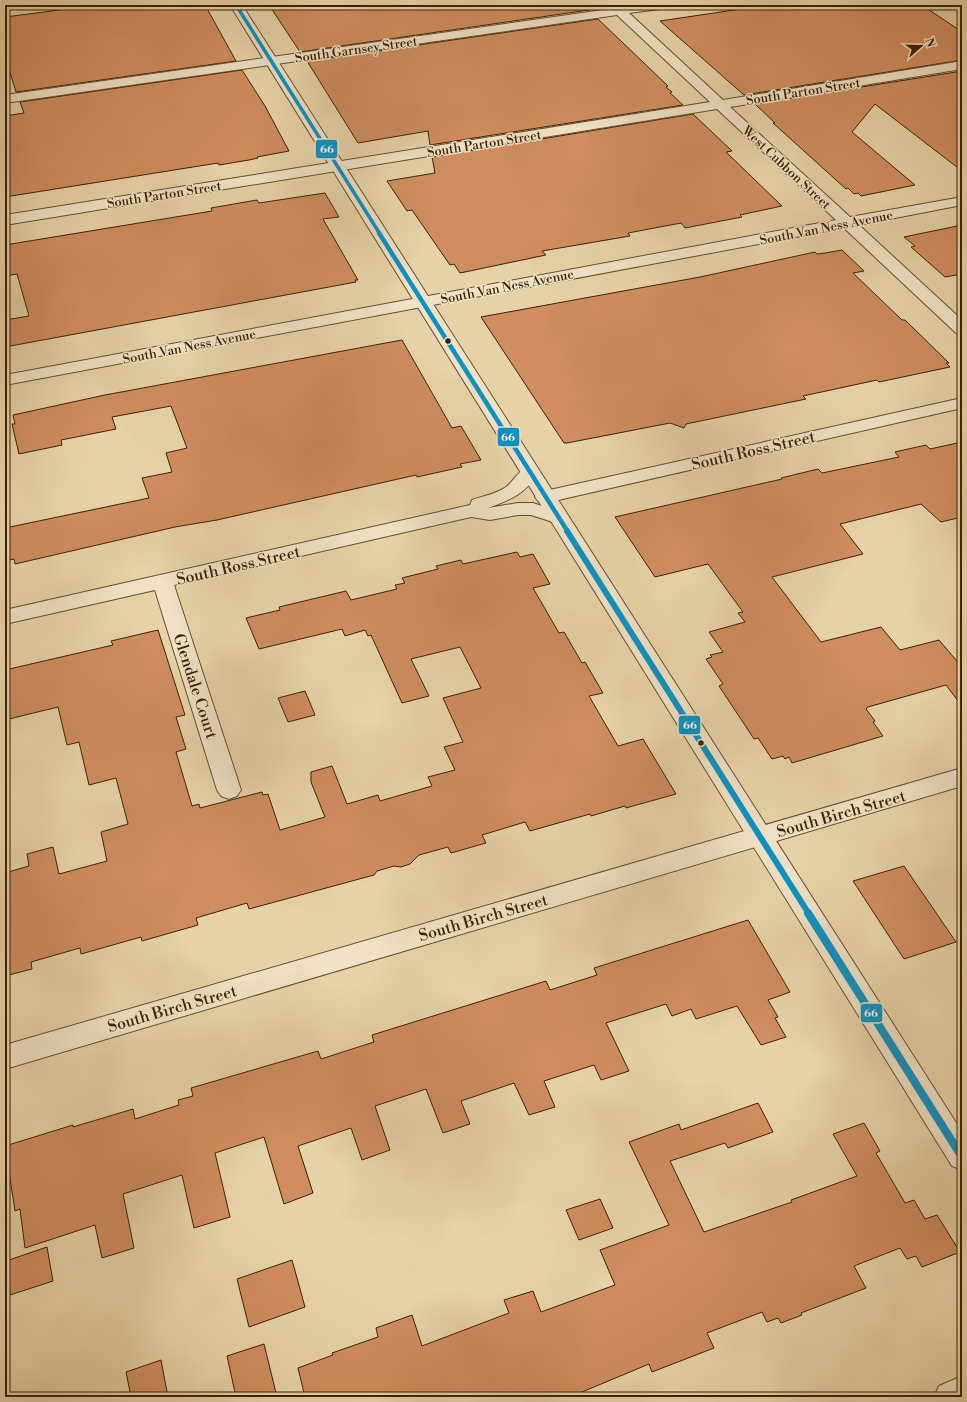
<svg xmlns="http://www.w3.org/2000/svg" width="967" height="1402" font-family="'Libre Bodoni',serif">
	<rect width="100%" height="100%" fill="#e7d3a7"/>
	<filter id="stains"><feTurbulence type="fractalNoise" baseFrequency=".005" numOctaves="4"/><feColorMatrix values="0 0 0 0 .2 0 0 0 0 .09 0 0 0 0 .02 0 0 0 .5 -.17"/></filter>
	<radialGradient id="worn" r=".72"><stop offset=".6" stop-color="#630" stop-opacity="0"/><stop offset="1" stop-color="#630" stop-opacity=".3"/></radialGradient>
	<!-- building -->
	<path fill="#d08d5f" stroke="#3d2005" d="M98,5h107l31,56 -220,31 -7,-23 -4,1v-53z
		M291,5h292l6,5 -289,42 -29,-44z
		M768,5h154l40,27v28l-218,35 -84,-74z
		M598,19l70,67 -2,1 6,5 -2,1 13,12 -253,40 -2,-14 -70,12 -51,-82z
		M242,70l23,36 24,45 -32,6 1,1 -9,2 -30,5 -1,-2 -213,34v-81l19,-3 -4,-11z
		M962,71v100l-87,-67 -23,28 63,53 -54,11 -3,-3 -4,1 -6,-6 -2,1 -73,-66h2l-20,-19z
		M693,114l39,37 -6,1 56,54 -42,9 2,2 -57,11 -4,-5 -53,10 2,3 -88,15 4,4 -86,18 -6,-9 -4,1 -38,-55 -5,1 -20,-30 48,-8 -3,-16z
		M325,193l14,24 -16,2 35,61h-3l1,2 -351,65v-27l24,-4 -12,-42 -12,2v-31l207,-34 -1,-3 46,-8 2,3z
		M962,225v49l-17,3 -34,-30 4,-1 -11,-9z
		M842,250l22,21 -11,2 49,47h3l44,43h-3l4,4 -71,15 -2,-2 -74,16 3,3 -120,25 -2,4 -14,-5 -103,20h-3l-83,-126 219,-40 115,-25 2,2 8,-1z
		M402,340l50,88 9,-2 20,34 -21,4 2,3 -45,10 -1,-2 -199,45 -42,7 -160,37 -1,-5 -9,2v-33l144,-30 -7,-20 30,-6 -6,-19 21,-5 -16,-42 -59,11 4,12 -55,11 1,5 -43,9 -7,-30h3l-2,-9 92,-20z
		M962,442v75l-21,5 -20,-18 -81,20 23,30 -91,23 49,65 60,-15 19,23 39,-10 23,27v39l-16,-21 -78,22 -2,2 9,12 -2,1 10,14 -91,27 -3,-6 -4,2 -2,-3 -11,3 -14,-21 -4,1 -35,-53 4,-2 -17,-25 6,-2 -2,-2 13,-3 -14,-20 36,-10 -7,-9 5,-1 -35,-48 -53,13 -40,-60 167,-38 -1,-1 37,-9 4,4 77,-16 -4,-5 31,-7 4,4z
		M517,552l3,5 13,-3 17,30 -17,4 26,45 5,-1 18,31 3,-1 18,31 -14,3 29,50 25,-7 33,55 -50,14 -1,-2 -34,10 -1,-2 -60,17 -5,-9 -43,13 4,8 -35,10 -3,-6 -29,8 -9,9 -9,3 -7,-1 -17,5 -3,4 -125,34 -2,-6 -51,15 2,7 -56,16 -1,-4 -60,17 -1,-6 -49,14 1,7 -27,7v-103l24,-7 -2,-12 26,-7 6,27 48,-13 -6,-29 27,-8 -12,-46 -27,7 -10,-43 -12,3 -9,-38 -53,13v-50l108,-25 -2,-4 47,-11 27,85 -9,2 10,32 -10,3 16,54 7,-2 1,4 62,-16 1,3 5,-1 12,36 45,-13 -14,-35v-10l21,-6 15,38 31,-9 2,6 52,-15 -4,-9 27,-7 -11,-23 19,-5 -20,-44 38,-10 -21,-41 -49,12 18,37 -27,7 -31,-68 -3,1 -3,-6 -20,6 -3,-7 -83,20 -13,-31 34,-8 -1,-3 67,-16 5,9 46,-11 -2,-4 10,-2 -3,-5 36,-9 -2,-3 25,-6 2,4z
		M305,691l10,24 -27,7 -10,-24z
		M904,866l52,76 -52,17 -51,-78z
		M748,920l42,72 -22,8 10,17 -3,1 11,19 -25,8 -24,-39 -41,13 -5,-10 -19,7 -6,-12 -60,19 23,48 -28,9 -7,-15 -50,16 11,26 -26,8 -15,-32 -53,18 9,23 -27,9 -17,-44 -51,17 15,44 -28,10 -11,-32 -53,18 15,47 -29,11 -20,-67 -49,16 15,64 -36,11 -12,-53 -59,19 11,54 -32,10 -7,-33 -70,23 -5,-39 -5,2 -10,-65 68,-21v2l60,-18 2,10 44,-14 -1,-5 15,-4 -2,-8 127,-37 3,8 53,-17 -2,-7 174,-54 4,9 47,-15 -3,-7z
		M758,1103l15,29 -45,16 -3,-5 -55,18 34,71 88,-30 -1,-2 66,-24 -24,-42 31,-11 16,28 -4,2 29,50 9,-3 11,19 12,-4 23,37 -38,15 -6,-11 -9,3 -7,-11 -46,18 12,22 -65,25 1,2 -21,8 -3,-5 -11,4 -5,-10 -55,21 7,15 -62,24 -3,-8 -79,33h-265l-7,-29 35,-13 -1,-2 46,-16 -2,-9 36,-13 10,31 87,-33 -5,-13 29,-9 8,21 74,-27 -15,-35 69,-25 -40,-83 50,-18 2,6z
		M600,1199l13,29 -34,12 -13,-30z
		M47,1247l6,34 -43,14 -4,-34z
		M292,1260l13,47 -56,20 -12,-48z
		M264,1344l13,53h-41l-9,-41z
		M161,1360l7,37h-37l-5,-25z"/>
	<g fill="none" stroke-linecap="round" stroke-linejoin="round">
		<defs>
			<path id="minor" d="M607,5h13l2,2 44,-2 -6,4 -31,4 94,87 239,-39v8l-232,38 120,110 112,-20v8l-103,20 103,95v14l-6,-1 -112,-105 -839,157v-10l831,-155 -119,-111 -712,116v-10l705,-113 -93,-87 -612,88v-8l605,-86z
				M962,398v10l-417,95 -7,-2 -3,-4 3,-4 7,-2z
				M530,466l7,2 2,4c-14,22 -27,27 -51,36l30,-5h15l33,11 3,4 -3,4 -7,2 -28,-9h-13l-28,5 -19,-3 -297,68 67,205 -4,6 -8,3 -8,-3 -4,-6 -62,-200 -150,34v-14l465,-105 2,-5c11,-4 24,-6 34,-13 9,-7 13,-18 24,-21z
				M962,768v18l-957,283v-24z
				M962,1376v21h-28l5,-11z"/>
			<path id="tertiary" d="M230,5h12l720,1127v38l-10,-4z"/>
		</defs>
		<!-- minor casing -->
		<use href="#minor" stroke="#684d2e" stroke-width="2"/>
		<!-- tertiary casing -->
		<use href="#tertiary" stroke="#684d2e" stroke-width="2"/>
		<!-- minor -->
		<use href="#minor" fill="#efe2c6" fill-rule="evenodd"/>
		<!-- tertiary -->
		<use href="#tertiary" fill="#efe2c6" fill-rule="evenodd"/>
		<defs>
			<path id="bus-1-far3" d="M236,5l144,229"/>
			<path id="bus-1-far2" d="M379,233l189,299"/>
			<path id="bus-1-far1" d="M567,531l242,383"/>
			<path id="bus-1" d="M808,913l154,244"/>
		</defs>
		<!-- bus-1-far3 casing -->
		<use href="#bus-1-far3" stroke="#efe2c6" stroke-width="5.5"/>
		<!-- bus-1-far2 casing -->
		<use href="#bus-1-far2" stroke="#efe2c6" stroke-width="7"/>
		<!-- bus-1-far1 casing -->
		<use href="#bus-1-far1" stroke="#efe2c6" stroke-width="9"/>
		<!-- bus-1 casing -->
		<use href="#bus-1" stroke="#efe2c6" stroke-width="10"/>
		<!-- bus-1-far3 -->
		<use href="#bus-1-far3" stroke="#0c92c3" stroke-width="3.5"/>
		<!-- bus-1-far2 -->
		<use href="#bus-1-far2" stroke="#0c92c3" stroke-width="4.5"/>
		<!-- bus-1-far1 -->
		<use href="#bus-1-far1" stroke="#0c92c3" stroke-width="6"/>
		<!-- bus-1 -->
		<use href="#bus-1" stroke="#0c92c3" stroke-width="8"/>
	</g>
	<!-- markers -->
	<g fill="#3d2005" stroke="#efe2c6" stroke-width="1.5">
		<circle cx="448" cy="341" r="3.5"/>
		<circle cx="701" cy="743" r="3.5"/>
	</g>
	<g text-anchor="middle" stroke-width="3" stroke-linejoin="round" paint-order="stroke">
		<!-- far-street labels -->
		<g font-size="13" fill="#3d2005" stroke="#efe2c6">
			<text transform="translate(356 49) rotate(-8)" y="5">South Garnsey Street</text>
			<text transform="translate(803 91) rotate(-9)" y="5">South Parton Street</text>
			<text transform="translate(484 143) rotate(-9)" y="5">South Parton Street</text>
			<text transform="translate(787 167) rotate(43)" y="5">West Cubbon Street</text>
			<text transform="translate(164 194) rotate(-9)" y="5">South Parton Street</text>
			<text transform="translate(826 227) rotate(-11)" y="5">South Van Ness Avenue</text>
			<text transform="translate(507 286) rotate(-11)" y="5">South Van Ness Avenue</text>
			<text transform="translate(189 346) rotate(-11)" y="5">South Van Ness Avenue</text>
		</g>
		<!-- street labels -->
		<g font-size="16" fill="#3d2005" stroke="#efe2c6">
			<text transform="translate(753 450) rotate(-13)" y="6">South Ross Street</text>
			<text transform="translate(238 565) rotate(-13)" y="6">South Ross Street</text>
			<text transform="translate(196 686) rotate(72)" y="6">Glendale Court</text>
			<text transform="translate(841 813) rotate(-16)" y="6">South Birch Street</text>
			<text transform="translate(483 917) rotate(-16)" y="6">South Birch Street</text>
			<text transform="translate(172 1008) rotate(-16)" y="6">South Birch Street</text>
		</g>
	</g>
	<g stroke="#efe2c6" stroke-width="1.5">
		<rect x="315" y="139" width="23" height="20" rx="4" fill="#0c92c3"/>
		<rect x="497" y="427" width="23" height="20" rx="4" fill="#0c92c3"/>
		<rect x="678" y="715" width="23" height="20" rx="4" fill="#0c92c3"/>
		<rect x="860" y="1003" width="23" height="20" rx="4" fill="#0c92c3"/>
	</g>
	<g font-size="11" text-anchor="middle" font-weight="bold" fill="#fff">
		<text x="327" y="153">66</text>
		<text x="508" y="441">66</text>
		<text x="690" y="729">66</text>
		<text x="871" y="1017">66</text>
	</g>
	<!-- margin -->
	<rect width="967" height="1402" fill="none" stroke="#e7d3a7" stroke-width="20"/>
	<rect x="6" y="6" width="955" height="1390" fill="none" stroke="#3d2005" stroke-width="2"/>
	<rect x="10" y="10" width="947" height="1382" fill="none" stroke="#3d2005"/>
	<!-- north arrow -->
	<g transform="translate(921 46) rotate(70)" stroke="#efe2c6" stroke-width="3" paint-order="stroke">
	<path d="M0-3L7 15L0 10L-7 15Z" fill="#3d2005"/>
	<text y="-6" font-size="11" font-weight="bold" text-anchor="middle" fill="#3d2005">N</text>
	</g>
	<rect width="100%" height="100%" filter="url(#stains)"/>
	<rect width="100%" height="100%" fill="url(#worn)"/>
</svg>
